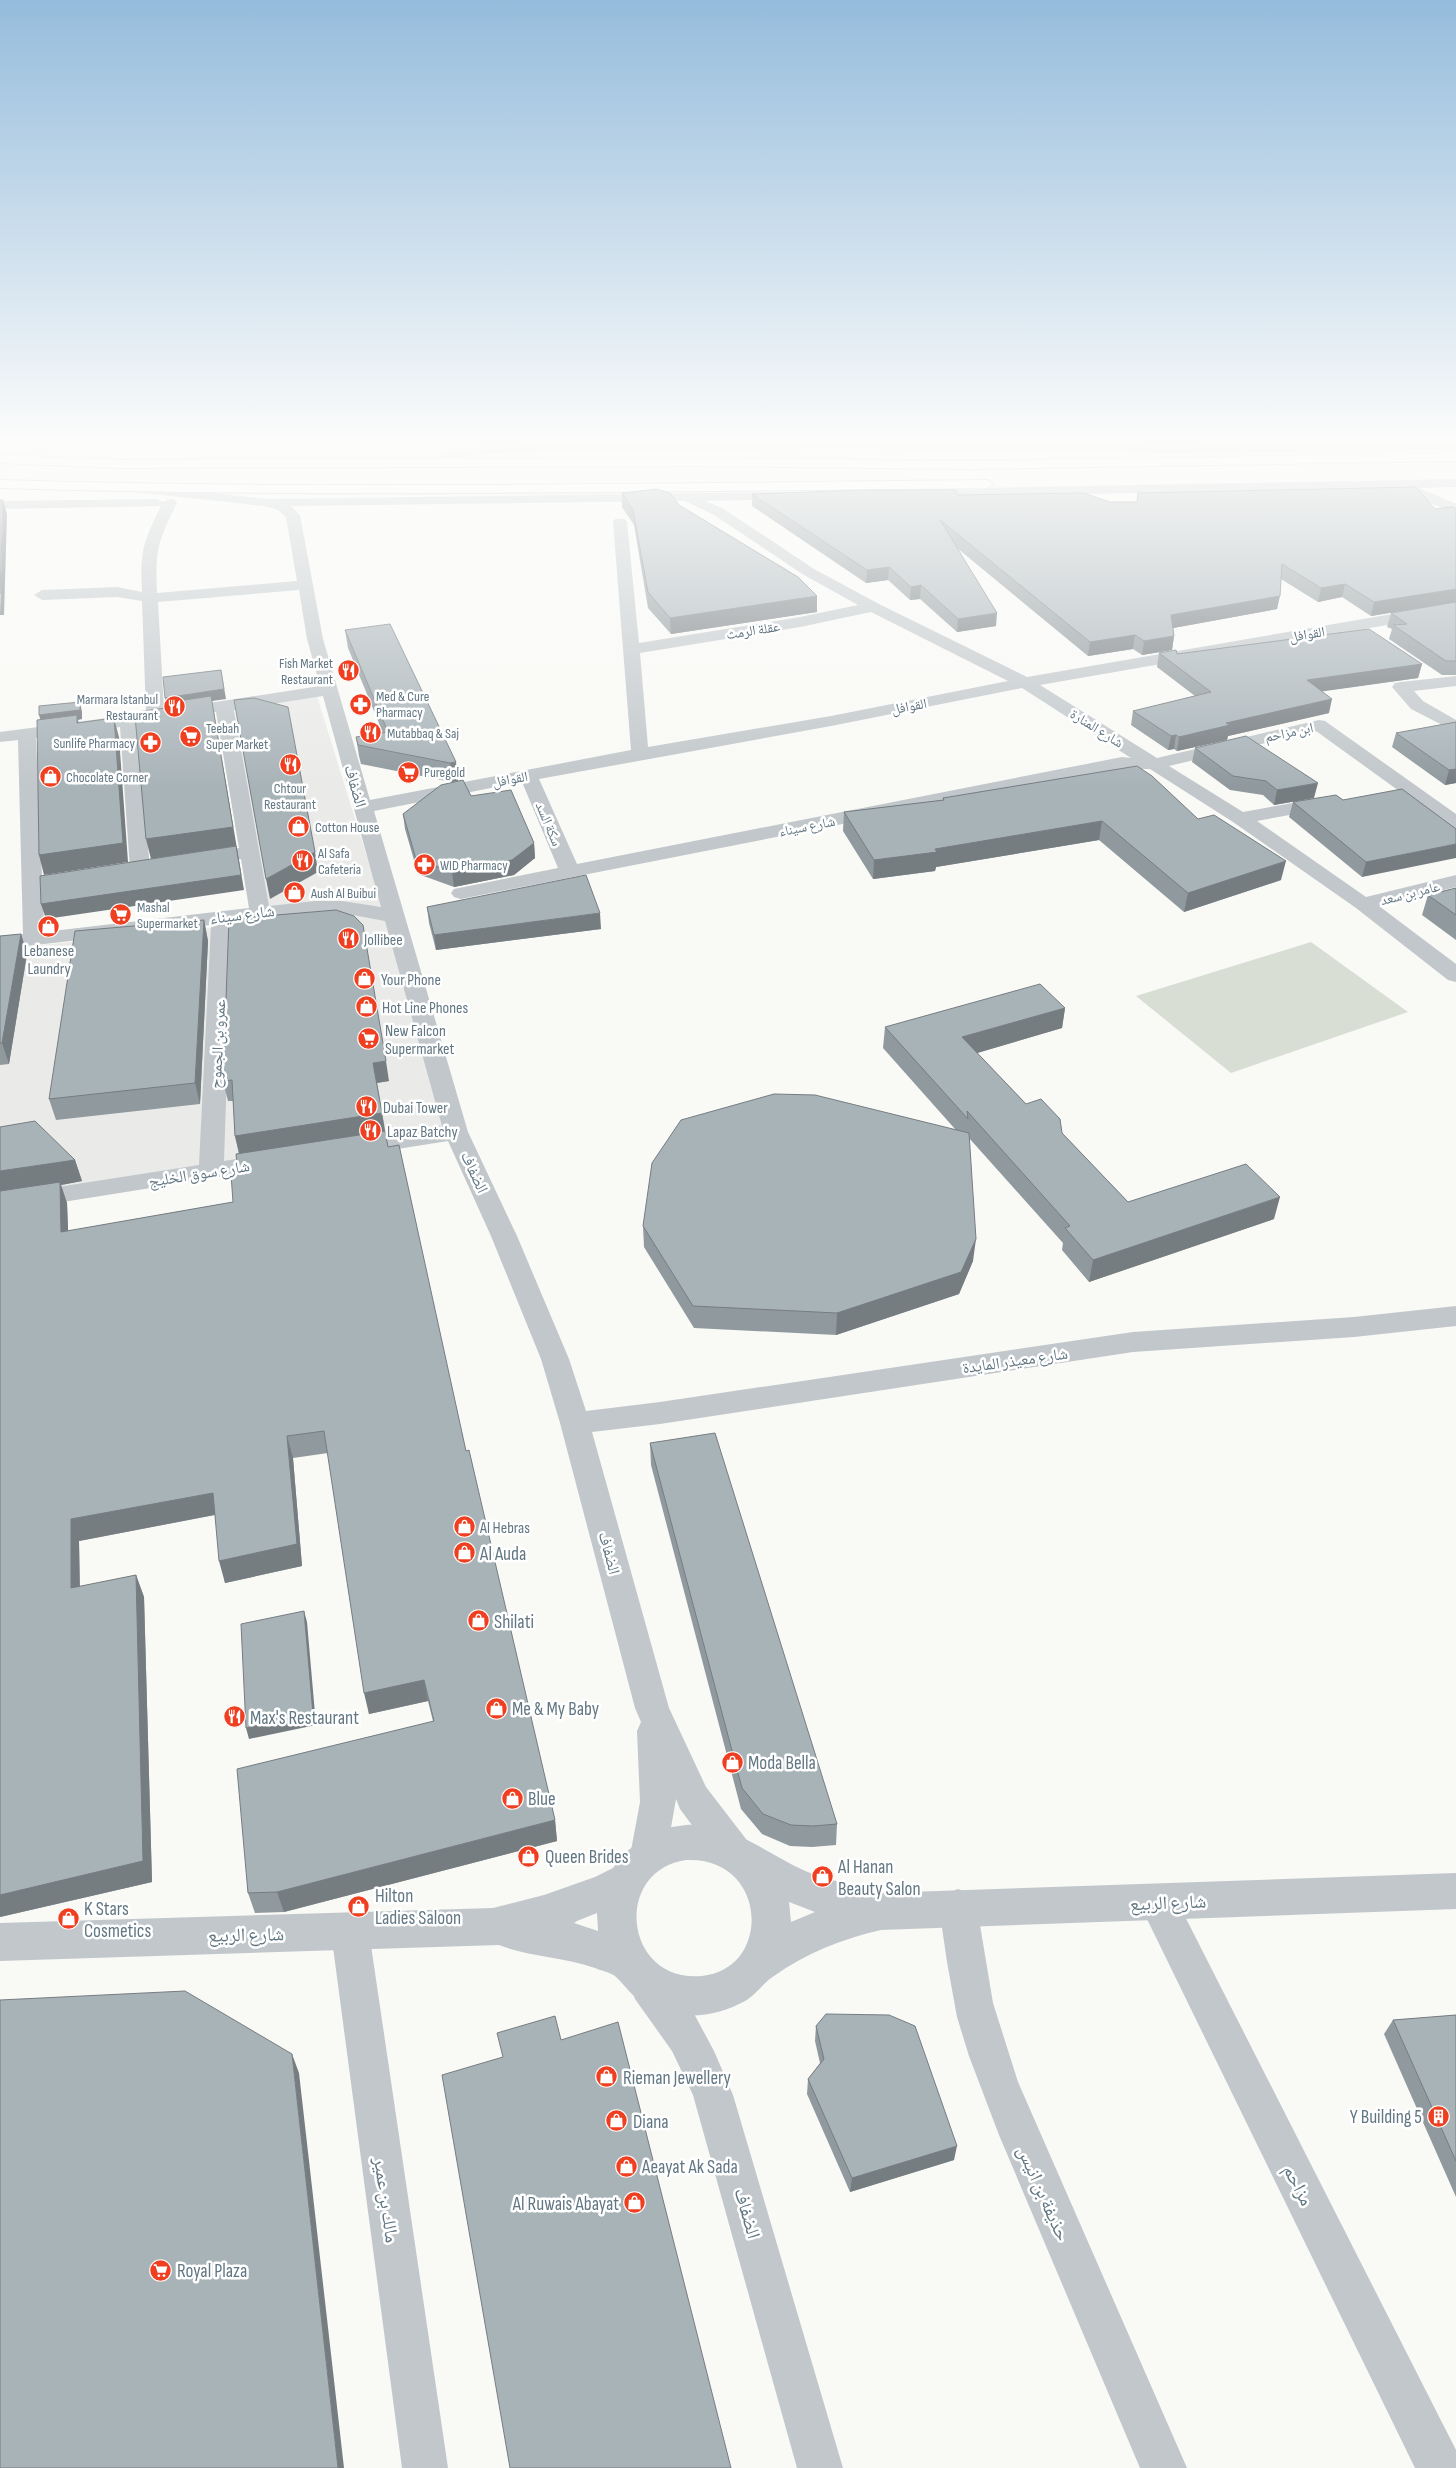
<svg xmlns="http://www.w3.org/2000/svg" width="1456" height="2468" font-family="'Sofia Sans Condensed','Noto Naskh Arabic',sans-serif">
	<rect width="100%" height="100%" fill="#f9f9f6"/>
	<!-- built -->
	<path fill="#eaeae9" d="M317,696l65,210 -124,11 -23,-210z
		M386,912l61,223 -229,38 15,-247z
		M222,927l-19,250 -203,29v-257z"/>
	<!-- green -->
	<path fill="#d9ded5" d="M1311,942l97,70 -177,61 -95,-77z"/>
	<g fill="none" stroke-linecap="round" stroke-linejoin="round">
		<defs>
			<path id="primary" d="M1456,453v8l-483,8 -279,-3 -574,2 -120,-5v-8l120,5 574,-2 279,3z
				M0,480c329,10 658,3 987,0l7,4 -7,4c-329,3 -658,10 -987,0z"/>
		</defs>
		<!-- primary casing -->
		<use href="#primary" stroke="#b2b9bd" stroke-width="2"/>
		<!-- minor -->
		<path fill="#c1c7ca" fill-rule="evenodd" d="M737,442h197l238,4 284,-4v8l-284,4 -334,-6 -350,6 -26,3 -29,10 -7,-4 2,-3 32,-11 28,-3z
			M1456,479v8l-37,1 37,16v10l-52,-22 -1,-4 -482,9 -7,-4 7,-4z
			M131,484l137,15 519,-7 7,4 -2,3 -87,2 19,8 90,60 65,35 148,73 429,-74v10l-416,72 117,73 162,-38 6,1 131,93v15l-7,-2 -133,-96 -147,35 74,46 83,-15 7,2 3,4 -3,4 -76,14 109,76 90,-22v12l-77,19 77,58v18l-8,-2 -92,-72 -123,-86 -83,-53h-28l-661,130 -7,-2 -3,-4 3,-4 104,-21 -36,-86 -148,29 94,321 49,104 52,123 17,52 74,-9 473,-70 221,-15 102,-11v20l-102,11 -221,15 -473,72 -68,8 77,276 37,79 40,52 5,12 -5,12 -13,5 -13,-5 -40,-54 -4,-10 -10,57 -5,12 -13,5 -13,-5 -5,-12 10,-54 -3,-71 4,-9 -6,-14 -75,-285 -19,-64 -50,-123 -43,-95 -95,15 -9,-2 -3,-6 3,-6 9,-2 89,-14 -57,-205 -43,-8h-27l-83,10 -8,238 49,-8 9,2 4,6 -4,6 -282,45v-16l199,-31 12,-240 -211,24v-12l23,-3 -5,-194 -18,2v-10l146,-19 -4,-112 -25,-4 -75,3 -8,-5 8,-5 75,-3 25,5c-2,-42 1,-49 19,-86l-161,3v-8l157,-2 6,3 7,-3 5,1 2,3c-19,39 -22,46 -20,90l140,-12 -11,-64 -8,-7 -14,-4 -138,-15 -2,-3zM685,501l29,14 90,60 54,30 -58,12 -161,26 -12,-121 -2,-3h-10l-2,3 18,228 -261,50 -47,-161 -23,-124 -9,-9zM299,590l8,49 13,47 -156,24 -6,-108zM871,612l137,69 -177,35 -183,31 -8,-94 160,-26zM1022,688l109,70 -9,-1 -545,107 -38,-85 292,-53zM323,696l58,211 -39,-6h-27l-46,5 -35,-196zM216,712l23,136 -43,7 -3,4 3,4 7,2 38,-6 8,49 -205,24 -1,-43 40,-7 3,-4 -3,-4 -7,-2 -34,5 -6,-139 84,-11 10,142 3,4 7,2 7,-2 3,-4 -13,-145z
			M1456,676v10l-42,5 9,10 33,19v12l-45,-23 -19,-22 3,-4 6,-1z
			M1158,1884l13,5 285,561v18h-41l-270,-553 -6,-13 6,-13z
			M958,1889l13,5 6,13 16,96 25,79 169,386h-47l-141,-333 -30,-79 -12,-39 -10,-55 -8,-55 6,-13z
			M350,1914l13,5 6,13 79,536h-46l-71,-536 6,-13z
			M649,1966l14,5 29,39 22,41 19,44 110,373h-46l-104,-373 -21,-44 -37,-52 -5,-14 5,-14z"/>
		<!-- tertiary -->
		<path fill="#c1c7ca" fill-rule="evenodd" d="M686,1825c48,-3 85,33 127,49 22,9 46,10 67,19l576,-20v36l-575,21c-39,9 -75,23 -107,46 -11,7 -17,18 -29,25 -36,20 -77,20 -111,-5 -7,-6 -11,-13 -18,-19 -5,-5 -15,-6 -21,-9 -31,-11 -65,-11 -96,-23l-499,16v-38l493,-15 51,-13 51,-18 18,-9 13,-16 18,-14 28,-11zM686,1860c82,-4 87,109 16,116 -78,7 -90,-105 -16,-116zM789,1902l26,10 -24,10zM597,1913l1,18 -24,-8 3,-2z"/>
		<!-- primary -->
		<use href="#primary" fill="#fff" fill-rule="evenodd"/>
	</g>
	<!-- wall -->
	<path fill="#909a9e" d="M622,493l57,12 138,107 -146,22 -23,-26 -14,-83 -12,-18z
		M752,494l205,1 153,7 346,100 -85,14 -29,-19 -24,5 -37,-23 -4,30 -104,19 1,8 -2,14 -30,5 -9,-6 -45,7 -131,-108 39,78 -39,6 -37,-33 -10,1 -22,-20 -22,3 -114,-77z
		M1456,602v73h-14l-53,-36 3,-10 -5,-2 4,-14z
		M345,630l111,132 -4,20 -91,-18 -2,-8 -3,-19 27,-4 -35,-85z
		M1159,653l18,1 245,10 -4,14 -96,13 7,22 -101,23 -1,4 -50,11 -3,-2 -6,1 -37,-25 2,-14 62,-15 -38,-29z
		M1456,722v61l-11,2 -53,-38 4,-14z
		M1195,748l119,50 -40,7 -11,-10 -33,-5 -38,-28z
		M471,796l63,47 1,15 -21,17 -60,12 -36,-13 -13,-45 -2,-15z
		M943,798l255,21 83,61 -97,32 -85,-72 -163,27 -1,4 -62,8 -30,-48 1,-19 99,-12z
		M1343,800l113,29 -94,48 -73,-60 4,-15z
		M1456,888v52l-34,-25 6,-20z
		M427,907l174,22 -165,21 -7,-27z
		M229,919l160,162 -12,2 11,64 78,304 89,369 2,21 -273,71 -29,1 -7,-20 185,-172 -5,-20 -59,13 -41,-261 -35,5 9,108 -77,17 -10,-68 -136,26 1,46 56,-12 8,22 8,285 -152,35v-790l75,33 7,21 -21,4 6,18 1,28 165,-29 5,-29 1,-19 -4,-18 -2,-35h-5l-5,-20z
		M204,920l4,21 -8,163 -144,16 -7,-21z
		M21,934l6,20 -18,110 -9,1v-129z
		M1065,1008l-3,20 -85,25 49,51 36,29 66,69 146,17 -185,63 -27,-32 1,-7 -94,-105 4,123 -14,33 -123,41 -142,-7 -50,-81 -1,-21 312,-97 -72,-81 2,-21z
		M650,1443l187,381 -1,21 -24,2 -22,-1 -28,-12 -21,-25 -90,-344z
		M1456,2015v182l-72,-163 9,-14z
		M816,2026l138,134 -104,32 -43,-98 1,-15 12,-16 -5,-22z"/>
	<!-- shaded-wall -->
	<path fill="#767d81" d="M3,500l4,14 -3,101h-4z
		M889,567l-1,13 -22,3 1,-13z
		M1345,584l-3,13 -24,5 3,-14z
		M921,585l-1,14 -10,1 1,-13z
		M1456,589v13l-85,14 3,-14z
		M817,596v16l-146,22 -1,-16z
		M1280,596l-3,13 -109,20 3,-14z
		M997,613l-1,13 -39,6 1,-13z
		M1135,635l-2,14 -45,7 2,-14z
		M1174,636l-2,14 -30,5 2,-14z
		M1422,664l-4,14 -114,16 3,-14z
		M221,670l5,29 -14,2 32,189 -198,29 -5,-15 195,-58 -85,13 -5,-20 21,-131 -2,-10z
		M1332,699l-3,14 -101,23 -1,4 -50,11 2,-14 47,-14z
		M80,702l2,10v7l-4,1 4,14 -40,-9 -3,-10z
		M114,718l5,19 9,125 -84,13 -5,-20z
		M1176,735l-2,14 -6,1 3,-14z
		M456,762l2,19 -6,1 -2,-19z
		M1456,769v14l-11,2 4,-15z
		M1318,783l-4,15 -40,7 3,-15z
		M1102,821l-3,19 -163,27 -1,4 -62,8 1,-19 61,-11z
		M534,843l1,15 -21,17 -60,12 -2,-15z
		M1456,844v14l-94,19 4,-15z
		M315,852l3,20 -48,27 -4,-20z
		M1286,861l-5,19 -97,32 4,-19z
		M600,913l1,16 -165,21 -2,-15z
		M204,920l4,21 -8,163 -5,-21z
		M21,934l6,20 -18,110 -7,-21z
		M1065,1008l-3,20 -102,30 2,-21z
		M386,1061l3,20 -13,2 -3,-20z
		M382,1113l3,20 -145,24 -5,-21z
		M75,1160l7,21 -21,4 6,18 2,50 -69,-59v-23z
		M1280,1197l-6,22 -185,63 4,-22z
		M976,1239l-3,22 -14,33 -123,41 1,-22z
		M287,1436l6,22 9,108 -77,17 -6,-22z
		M213,1493l6,21 -140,27 1,69 -9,-22v-69z
		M136,1575l8,22 8,285 -152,35v-22z
		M304,1611l3,11 9,103 -67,14 -3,-11z
		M424,1680l4,21 -59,13 -5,-21z
		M555,1820l2,21 -273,71 -7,-20z
		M292,2054l7,19 45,395h-6z
		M957,2146l-3,14 -104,32 2,-14z"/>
	<!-- building -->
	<path fill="#a8b3b8" stroke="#767d81" d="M1416,487l19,22 17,-2 4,2v80l-82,13 -29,-18 -24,4 -39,-24 -2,32 -109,19 3,21 -30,5 -9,-6 -45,7 -150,-122 57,93 -39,6 -37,-34 -10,2 -22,-20 -22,3 -115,-76 112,-4h91l2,5 127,-2 26,9h27l1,-9z
		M657,489l13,4 9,12 119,72 19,19 -147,22 -22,-26 -15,-82 -11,-17z
		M0,500h3l-3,94z
		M1456,602v59h-10l-53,-36 14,-1 -16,-11z
		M390,624l66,138 -6,1 -92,-18 -2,-8 32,-5 -43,-102z
		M1369,629l53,35 -115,16 25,19 -106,24 4,2 -51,12 -3,-2 -5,1 -38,-25 78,-19 -52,-39 17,-3 1,4z
		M221,670l3,19 -59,9 -2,-21z
		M211,696l22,131 -87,12 -11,-123h3l-1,-4 28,-4 -1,-5z
		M254,698l34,9 27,145 -49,27 -32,-179z
		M80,702v8l-41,5v-9z
		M77,715v8l37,-5 9,125 -84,12 -2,-135z
		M1456,722v47l-7,1 -53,-37z
		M1246,736l72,47 -41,7 -11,-9 -33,-5 -38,-28z
		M1137,766l15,10 46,43 16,-4 72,46 -98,32 -86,-72 -167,28 2,3 -63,8 -30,-48 100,-12 -1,-2z
		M463,780l8,16 40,-6 23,53 -22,17 -60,12 -36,-13 -13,-45 38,-29z
		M1402,789l54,40v15l-90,18 -73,-60 43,-7 7,5z
		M236,846l5,29 -200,29 -1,-28z
		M586,875l14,38 -166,22 -7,-28z
		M1456,888v27l-28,-20z
		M336,910l18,6 9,9 23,136 -13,2 9,50 -147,23 -3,-56 -9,1 6,-162z
		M204,920l-9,163 -146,16 26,-168z
		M21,934l-19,109h-2v-107z
		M1040,984l25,24 -103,29 64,67 15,-5 19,20 2,14 66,69 118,-38 34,33 -187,63 -28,-32 5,-2 -103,-115 1,8 -83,-92z
		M774,1094l41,1 154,38 7,106 -15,33 -124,41 -144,-7 -50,-80 9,-63 29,-43z
		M35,1121l40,39 -75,11v-44z
		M385,1131l3,16 11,-2 67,306 3,-1 86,370 -278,72 -29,1 -11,-124 197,-48 -10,-41 -60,13 -40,-262 -37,5 10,108 -78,17 -6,-68 -142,26v69l65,-13 7,286 -143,34v-704l60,-9 1,50 172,-30 -2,-28 7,-1 -2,-19z
		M715,1433l122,391 -24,2 -22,-1 -28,-11 -21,-26 -92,-345z
		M304,1611l9,103 -67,14 -5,-104z
		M185,1991l107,63 46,414h-338v-468z
		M826,2014l63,1 26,11 42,120 -105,32 -44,-99 16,-20 -8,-33z
		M1456,2015v146l-63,-141z
		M555,2016l6,24 57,-18 113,446h-221l-68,-393 61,-18 -6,-24z"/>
	<!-- sky -->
	<linearGradient id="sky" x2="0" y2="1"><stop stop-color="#95bcdc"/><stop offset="0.56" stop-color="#fcfcfb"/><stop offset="1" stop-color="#fcfcfb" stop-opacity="0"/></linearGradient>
	<rect width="1456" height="787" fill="url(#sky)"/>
	<!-- icons -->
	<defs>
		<symbol id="restaurant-disc" viewBox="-11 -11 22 22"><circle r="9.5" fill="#ef3f20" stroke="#fff"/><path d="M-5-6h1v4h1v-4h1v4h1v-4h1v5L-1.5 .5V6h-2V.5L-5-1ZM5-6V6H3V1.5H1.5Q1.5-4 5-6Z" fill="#fff"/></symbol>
		<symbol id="pharmacy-disc" viewBox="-11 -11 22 22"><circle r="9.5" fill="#ef3f20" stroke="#fff"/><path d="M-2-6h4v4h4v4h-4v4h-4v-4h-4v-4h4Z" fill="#fff"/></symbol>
		<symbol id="supermarket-disc" viewBox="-11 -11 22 22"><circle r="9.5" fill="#ef3f20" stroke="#fff"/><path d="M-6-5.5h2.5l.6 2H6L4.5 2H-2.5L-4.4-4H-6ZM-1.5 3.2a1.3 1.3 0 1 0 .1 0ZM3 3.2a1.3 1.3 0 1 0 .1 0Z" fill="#fff"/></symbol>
		<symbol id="shop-disc" viewBox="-11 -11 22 22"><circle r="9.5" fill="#ef3f20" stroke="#fff"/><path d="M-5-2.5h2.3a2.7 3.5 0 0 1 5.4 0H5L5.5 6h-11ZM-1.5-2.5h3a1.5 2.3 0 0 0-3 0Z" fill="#fff"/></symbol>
		<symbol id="building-disc" viewBox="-11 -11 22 22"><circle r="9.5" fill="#ef3f20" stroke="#fff"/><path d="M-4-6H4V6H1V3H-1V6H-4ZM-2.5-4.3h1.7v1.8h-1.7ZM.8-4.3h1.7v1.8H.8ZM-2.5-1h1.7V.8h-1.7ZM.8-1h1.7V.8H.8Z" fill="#fff"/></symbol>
	</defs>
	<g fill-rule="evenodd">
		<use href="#restaurant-disc" x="336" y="658" width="25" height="25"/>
		<use href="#pharmacy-disc" x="348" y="692" width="25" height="25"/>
		<use href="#restaurant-disc" x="162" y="694" width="25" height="25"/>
		<use href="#restaurant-disc" x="358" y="720" width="25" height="25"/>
		<use href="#supermarket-disc" x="178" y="724" width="25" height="25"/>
		<use href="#pharmacy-disc" x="138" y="730" width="25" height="25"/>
		<use href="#restaurant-disc" x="278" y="752" width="25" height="25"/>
		<use href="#supermarket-disc" x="396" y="760" width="25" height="25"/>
		<use href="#shop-disc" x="38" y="764" width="25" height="25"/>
		<use href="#shop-disc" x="286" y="814" width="25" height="25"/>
		<use href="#restaurant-disc" x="290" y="848" width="25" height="25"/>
		<use href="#pharmacy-disc" x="412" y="852" width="25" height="25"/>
		<use href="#shop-disc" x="282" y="880" width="25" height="25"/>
		<use href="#supermarket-disc" x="108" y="902" width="25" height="25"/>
		<use href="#shop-disc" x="36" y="914" width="25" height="25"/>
		<use href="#restaurant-disc" x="336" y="926" width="25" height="25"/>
		<use href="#shop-disc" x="352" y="966" width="25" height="25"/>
		<use href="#shop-disc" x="354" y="994" width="25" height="25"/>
		<use href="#supermarket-disc" x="356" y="1026" width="25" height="25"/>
		<use href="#restaurant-disc" x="354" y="1094" width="25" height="25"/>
		<use href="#restaurant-disc" x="358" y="1118" width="25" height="25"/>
		<use href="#shop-disc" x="452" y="1514" width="25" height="25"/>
		<use href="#shop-disc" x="452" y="1540" width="25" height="25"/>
		<use href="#shop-disc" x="466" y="1608" width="25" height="25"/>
		<use href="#shop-disc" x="484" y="1696" width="25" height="25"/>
		<use href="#restaurant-disc" x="222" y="1704" width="25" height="25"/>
		<use href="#shop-disc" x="720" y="1750" width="25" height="25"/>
		<use href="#shop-disc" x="500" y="1786" width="25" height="25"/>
		<use href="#shop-disc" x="516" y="1844" width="25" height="25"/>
		<use href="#shop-disc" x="810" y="1864" width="25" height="25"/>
		<use href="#shop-disc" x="346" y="1894" width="25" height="25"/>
		<use href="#shop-disc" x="56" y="1906" width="25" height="25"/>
		<use href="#shop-disc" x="594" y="2064" width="25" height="25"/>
		<use href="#building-disc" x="1426" y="2104" width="25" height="25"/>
		<use href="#shop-disc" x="604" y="2108" width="25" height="25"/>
		<use href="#shop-disc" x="614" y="2154" width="25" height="25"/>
		<use href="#shop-disc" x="622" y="2190" width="25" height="25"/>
		<use href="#supermarket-disc" x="148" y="2258" width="25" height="25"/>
	</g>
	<g text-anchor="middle" stroke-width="5" stroke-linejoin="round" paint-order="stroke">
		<!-- far-street labels -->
		<g font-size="14" fill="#627783" stroke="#fff">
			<text transform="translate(753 630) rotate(-9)" y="5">عقلة الرمث</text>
			<text transform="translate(1307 634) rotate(-10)" y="5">القوافل</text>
			<text transform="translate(909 706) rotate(-11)" y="5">القوافل</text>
			<text transform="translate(1097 728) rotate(32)" y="5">شارع المنارة</text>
			<text transform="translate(1289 732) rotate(-12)" y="5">ابن مزاحم</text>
			<text transform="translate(510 779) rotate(-11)" y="5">القوافل</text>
			<text transform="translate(549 824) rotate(67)" y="5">سكة السد</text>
			<text transform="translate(807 826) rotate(-11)" y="5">شارع سيناء</text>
			<text transform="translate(1410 893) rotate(-14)" y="5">عامر بن سعد</text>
		</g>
		<!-- far-poi labels -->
		<g font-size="14" fill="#627783" stroke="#fff" text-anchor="start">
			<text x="333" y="668" text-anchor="end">Fish Market<tspan x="333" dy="16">Restaurant</tspan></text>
			<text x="376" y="701">Med &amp; Cure<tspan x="376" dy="16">Pharmacy</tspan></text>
			<text x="158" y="704" text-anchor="end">Marmara Istanbul<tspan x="158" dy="16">Restaurant</tspan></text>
			<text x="206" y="733">Teebah<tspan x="206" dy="16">Super Market</tspan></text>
			<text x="387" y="738">Mutabbaq &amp; Saj</text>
			<text x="135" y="748" text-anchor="end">Sunlife Pharmacy</text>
			<text x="424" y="777">Puregold</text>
			<text x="66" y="782">Chocolate Corner</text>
			<text x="290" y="793" text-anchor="middle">Chtour<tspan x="290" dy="16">Restaurant</tspan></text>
			<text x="315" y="832">Cotton House</text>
			<text x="318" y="858">Al Safa<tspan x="318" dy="16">Cafeteria</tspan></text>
			<text x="440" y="870">WID Pharmacy</text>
			<text x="311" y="898">Aush Al Buibui</text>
			<text x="137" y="912">Mashal<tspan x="137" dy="16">Supermarket</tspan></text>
		</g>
		<!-- street labels -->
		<g font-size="16" fill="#627783" stroke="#fff">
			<text transform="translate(356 786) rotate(74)" y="6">الضفاف</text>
			<text transform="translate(242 914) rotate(-7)" y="6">شارع سيناء</text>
			<text transform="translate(217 1044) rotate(-87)" y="6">عمرو بن الجموح</text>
			<text transform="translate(475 1172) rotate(65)" y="6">الضفاف</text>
			<text transform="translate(199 1173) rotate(-9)" y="6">شارع سوق الخليج</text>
			<text transform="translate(1015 1360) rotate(-8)" y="6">شارع معيذر المايدة</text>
			<text transform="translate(610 1553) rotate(75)" y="6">الضفاف</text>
		</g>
		<!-- poi labels -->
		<g font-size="16" fill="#627783" stroke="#fff" text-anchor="start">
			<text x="364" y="945">Jollibee</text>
			<text x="49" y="956" text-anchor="middle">Lebanese<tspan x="49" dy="18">Laundry</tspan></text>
			<text x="381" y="985">Your Phone</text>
			<text x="382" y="1013">Hot Line Phones</text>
			<text x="385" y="1036">New Falcon<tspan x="385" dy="18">Supermarket</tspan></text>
			<text x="383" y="1113">Dubai Tower</text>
			<text x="387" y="1137">Lapaz Batchy</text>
			<text x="480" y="1533">Al Hebras</text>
		</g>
		<!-- near-poi labels -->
		<g font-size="19" fill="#627783" stroke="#fff" text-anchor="start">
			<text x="480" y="1560">Al Auda</text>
			<text x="494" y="1628">Shilati</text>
			<text x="512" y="1715">Me &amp; My Baby</text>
			<text x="250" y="1724">Max's Restaurant</text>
			<text x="748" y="1769">Moda Bella</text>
			<text x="528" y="1805">Blue</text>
			<text x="545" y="1863">Queen Brides</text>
			<text x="838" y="1873">Al Hanan<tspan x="838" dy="22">Beauty Salon</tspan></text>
			<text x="375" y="1902">Hilton<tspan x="375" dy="22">Ladies Saloon</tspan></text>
			<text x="84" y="1915">K Stars<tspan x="84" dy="22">Cosmetics</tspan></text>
			<text x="623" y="2084">Rieman Jewellery</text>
			<text x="1422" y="2123" text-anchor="end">Y Building 5</text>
			<text x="633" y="2128">Diana</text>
			<text x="642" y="2173">Aeayat Ak Sada</text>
			<text x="619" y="2210" text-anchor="end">Al Ruwais Abayat</text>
			<text x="177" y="2277">Royal Plaza</text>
		</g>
		<!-- near-street labels -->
		<g font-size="19" fill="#627783" stroke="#fff">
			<text transform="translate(1168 1902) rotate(-2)" y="7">شارع الربيع</text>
			<text transform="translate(246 1934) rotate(-1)" y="7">شارع الربيع</text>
			<text transform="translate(1299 2185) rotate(63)" y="7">مزاحم</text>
			<text transform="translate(1044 2193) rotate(66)" y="7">حذيفة بن انيس</text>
			<text transform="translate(387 2200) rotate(82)" y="7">مالك بن عمير</text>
			<text transform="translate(748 2213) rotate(74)" y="7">الضفاف</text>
		</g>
	</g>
</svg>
